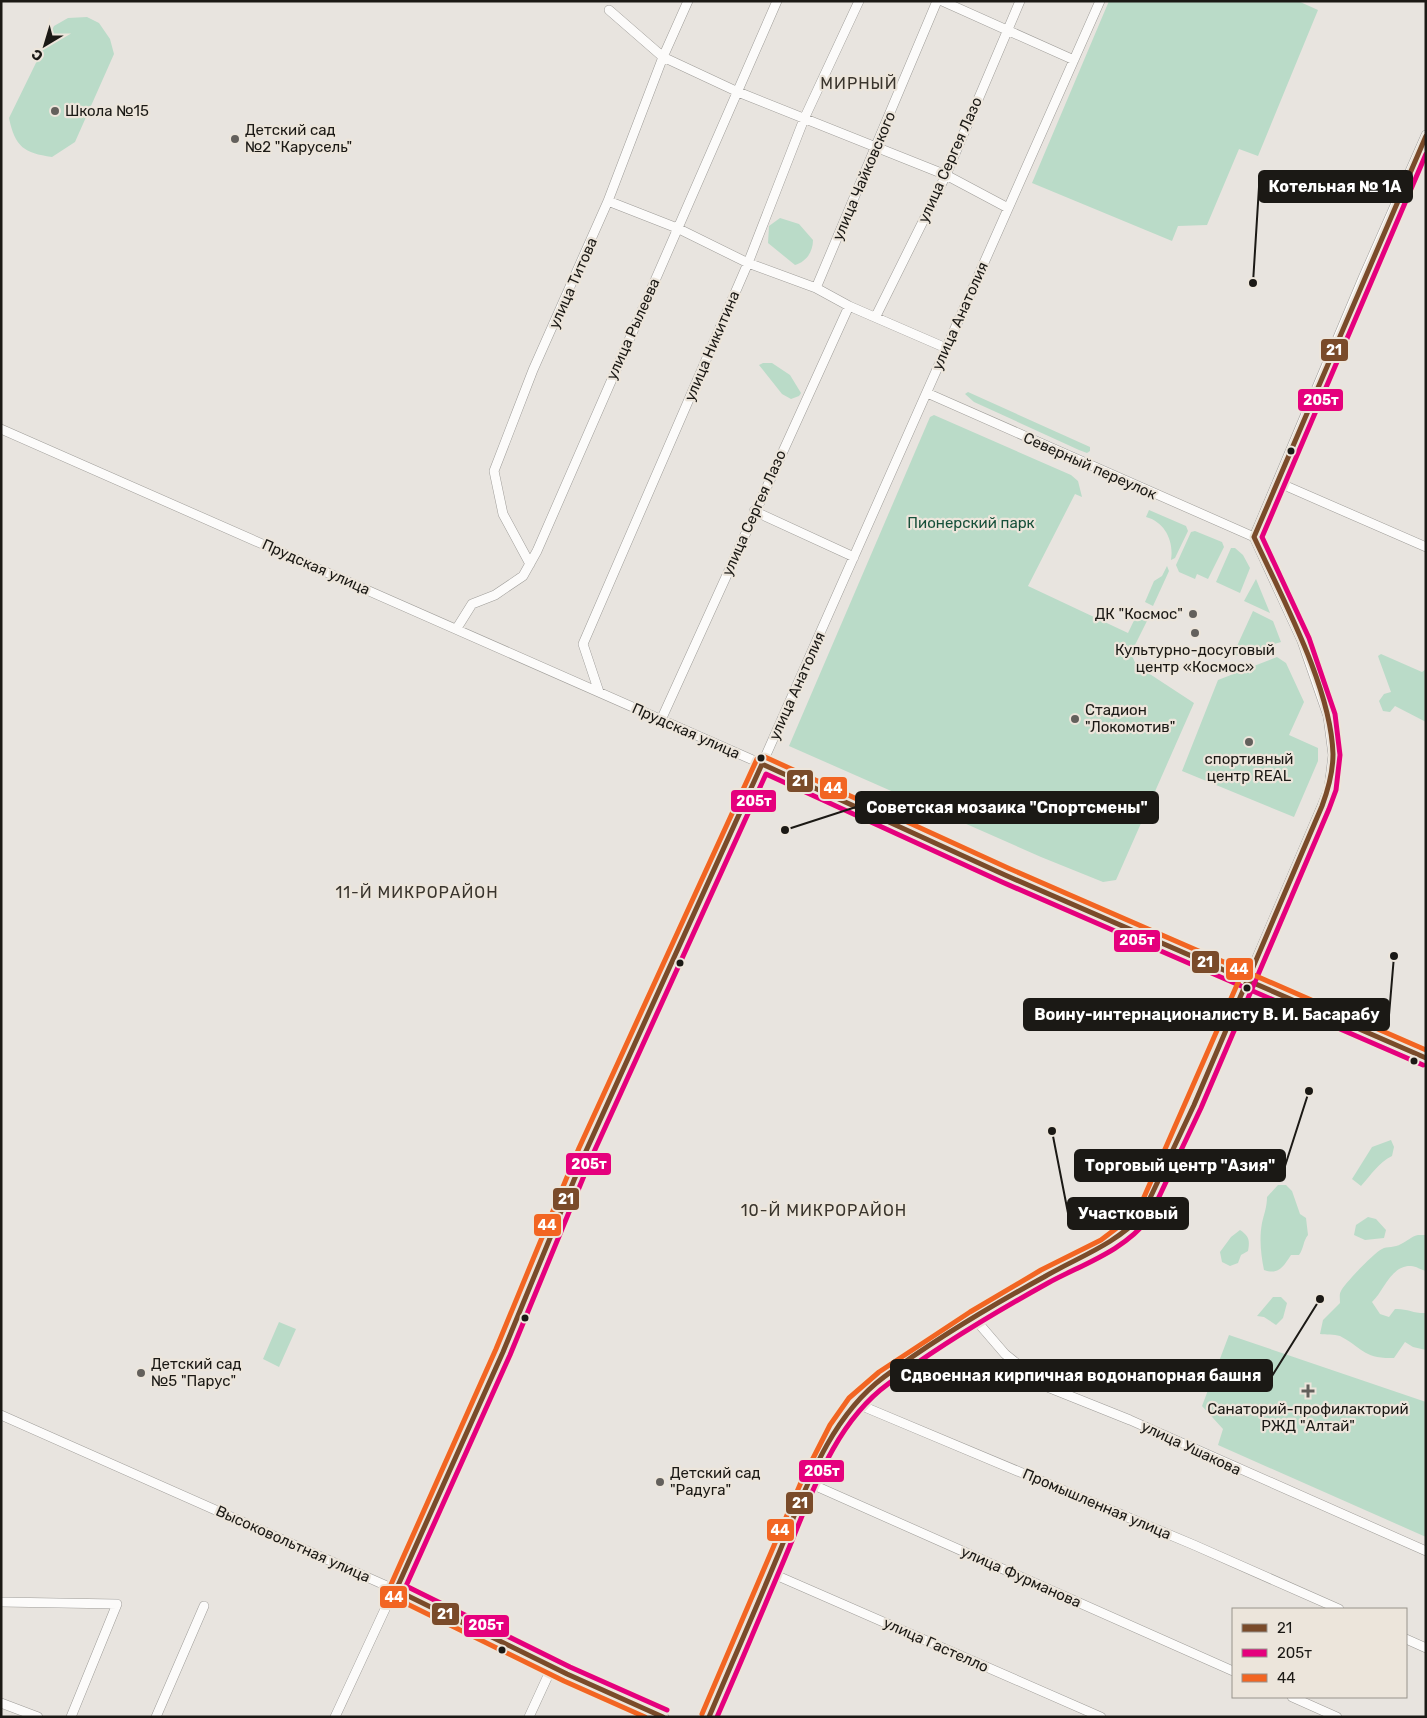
<svg xmlns="http://www.w3.org/2000/svg" width="1427" height="1718" font-family="Rubik,sans-serif">
	<rect width="100%" height="100%" fill="#e8e4df"/>
	<!-- green -->
	<path fill="#badbc8" d="M1109,1h189l20,9 -60,146 -19,-7 -32,76 -29,1 -6,15 -140,-58z
		M87,17l12,6 11,16 4,15 -39,88 -23,15c-28,-4 -37,-10 -43,-39l45,-92 14,-8z
		M780,218l19,6 14,16c0,12 -7,22 -18,25l-27,-22 1,-17z
		M763,363h9l18,12 11,18 -2,3 -8,3 -9,-5 -23,-29z
		M968,392l122,55v4l-3,2 -8,-3 -105,-48 -9,-8z
		M934,415l137,60 7,6 4,16 -7,-3 -47,92 100,47 10,-21 11,5 -18,36 5,12 58,38 -78,177 -13,2 -62,-25 -252,-111 141,-329z
		M1149,510l37,16 2,5 -13,27 -4,2c3,-19 -6,-38 -25,-43z
		M1195,531l27,11 2,5 -16,32 -11,-5 -2,5 -16,-7 -3,-7 15,-33z
		M1231,548h4l8,7 7,13 -10,25 -24,-11z
		M1167,566l2,5 -16,35 -8,-4 9,-21 8,-5z
		M1256,579l14,34 -26,-12z
		M1253,611l20,10 8,21 -49,15z
		M1381,654l41,18 4,-3v53l-31,-16 -5,6 -7,-1 -4,-10 5,-7 7,-2 -12,-33 -1,-3z
		M1277,657l9,6 18,39 -15,33 29,13v13l-24,56 -112,-46 36,-91z
		M1391,1140l3,7 -2,9c-14,7 -20,18 -31,30l-9,-7 20,-32z
		M1278,1185h8l6,6 8,23 6,4 2,17c-5,6 -4,13 -9,20h-8c-8,12 -12,20 -27,15 -3,-15 -5,-31 -2,-47 2,-9 5,-16 5,-26z
		M1368,1217l8,2 10,11 -2,8 -19,2 -11,-5 2,-10z
		M1240,1230c9,6 10,10 8,21l-7,4 -3,8 -8,3 -8,-4 -2,-10 11,-15z
		M1418,1235h8v36c-5,-1 -10,-5 -15,-5 -20,-1 -27,25 -39,36l8,12 9,3 6,-8c11,-1 20,5 31,4v37l-13,-3 -8,-5 -11,16c-31,1 -31,-10 -54,-22 -6,-2 -14,-1 -20,-2l3,-14 17,-17c0,-4 -1,-9 1,-12 3,-7 34,-39 41,-42 5,-3 13,-1 19,-5 7,-3 9,-7 17,-9z
		M1273,1297h8l6,6 -4,15 -7,7 -12,-8 -7,-1z
		M279,1322l17,7 -17,38 -16,-8z
		M1229,1335l197,67v135l-208,-92 5,-16 -21,-23z"/>
	<g fill="none" stroke-linecap="round" stroke-linejoin="round">
		<defs>
			<path id="minor" d="M937,1l-121,287 33,18 97,42
				M942,1l132,59
				M609,10l54,47 75,35 208,83 62,33
				M608,201l69,27 71,35 68,25
				M876,316l70,-141 74,-174
				M927,393l327,144
				M1,429l761,335 485,217 179,77
				M1277,482l149,65
				M754,511l100,46
				M530,564l-27,-50 -9,-43 39,-101 75,-169 55,-144 25,-56
				M457,628l15,-24 23,-9 28,-19 14,-25 240,-550
				M599,692l-16,-48 165,-381 56,-144 55,-118
				M661,720l188,-414
				M974,1318l31,36 40,32 85,34 296,131
				M855,1403l339,142 145,64
				M1,1415l395,175 171,84 97,43
				M809,1483l424,188
				M771,1573l330,144
				M1,1602l116,2 -46,113
				M1406,1639l20,9
				M1292,1697l45,20
				M1,1703l37,14
				M156,1717l48,-111
				M335,1717l51,-110 15,-26 53,-117 49,-112 83,-201 176,-387 338,-763
				M529,1717l23,-50
				M709,1717l100,-234 27,-54 19,-26 28,-25 91,-60 71,-42 60,-30 26,-19 11,-12 52,-110 128,-299 7,-18 4,-33 -5,-39 -26,-75 -48,-104 109,-259 63,-143"/>
		</defs>
		<!-- minor casing -->
		<use href="#minor" stroke="#9e9c98" stroke-width="10"/>
		<!-- minor -->
		<use href="#minor" stroke="#fcfbfa" stroke-width="9"/>
		<defs>
			<path id="bus-1" d="M663,1717l-96,-43 -171,-84 107,-238 83,-201 176,-387 243,111 421,183
				M709,1717c22,-52 45,-104 67,-157 27,-63 50,-140 108,-183 50,-37 105,-70 160,-100 34,-20 71,-32 98,-62l52,-110 128,-299c6,-16 11,-34 11,-52 -2,-67 -51,-156 -79,-217l172,-401"/>
			<path id="bus-2" d="M667,1710l-97,-43 -164,-81 104,-231 83,-201 173,-380 236,108 421,183
				M717,1717c23,-52 45,-105 67,-157 26,-61 48,-135 104,-176 50,-38 106,-71 160,-101 35,-19 76,-32 101,-65l52,-110 128,-299 7,-19 4,-35 -5,-41 -26,-76 -47,-101 164,-383"/>
			<path id="bus-3" d="M702,1714l100,-234 28,-55 19,-27 30,-26 91,-60 71,-42 60,-30 25,-19 15,-17 99,-226
				M645,1717l-81,-36 -171,-84 -4,-8 107,-240 83,-201 178,-389 8,-2 243,111 418,182"/>
		</defs>
		<!-- bus-1 casing -->
		<use href="#bus-1" stroke="#ece5db" stroke-width="9"/>
		<!-- bus-2 casing -->
		<use href="#bus-2" stroke="#ece5db" stroke-width="9"/>
		<!-- bus-3 casing -->
		<use href="#bus-3" stroke="#ece5db" stroke-width="9"/>
		<!-- bus-1 -->
		<use href="#bus-1" stroke="#7a4b2a" stroke-width="5"/>
		<!-- bus-2 -->
		<use href="#bus-2" stroke="#e5007d" stroke-width="5"/>
		<!-- bus-3 -->
		<use href="#bus-3" stroke="#f26522" stroke-width="5"/>
	</g>
	<!-- markers -->
	<g fill="#63605c" stroke="#ece5db" stroke-width="2">
		<circle cx="55" cy="111" r="5"/>
		<circle cx="235" cy="139" r="5"/>
		<circle cx="1193" cy="614" r="5"/>
		<circle cx="1195" cy="633" r="5"/>
		<circle cx="1075" cy="719" r="5"/>
		<circle cx="1249" cy="742" r="5"/>
		<circle cx="141" cy="1373" r="5"/>
		<path d="M1305.5 1383.5h5v5h5v5h-5v5h-5v-5h-5v-5h5z"/>
		<circle cx="660" cy="1482" r="5"/>
	</g>
	<g fill="#1b1915" stroke="#ece5db" stroke-width="2">
		<circle cx="1291" cy="451" r="4.5"/>
		<circle cx="761" cy="758" r="4.5"/>
		<circle cx="680" cy="963" r="4.5"/>
		<circle cx="1247" cy="988" r="4.5"/>
		<circle cx="1414" cy="1061" r="4.5"/>
		<circle cx="525" cy="1318" r="4.5"/>
		<circle cx="502" cy="1650" r="4.5"/>
	</g>
	<g text-anchor="middle" stroke-width="4.5" stroke-linejoin="round" paint-order="stroke">
		<!-- poi labels -->
		<g font-size="15" fill="#1b1915" stroke="#ece5db" text-anchor="start">
			<text x="65" y="116">Школа №15</text>
			<text x="245" y="135">Детский сад<tspan x="245" dy="17">№2 "Карусель"</tspan></text>
			<text x="1183" y="619" text-anchor="end">ДК "Космос"</text>
			<text x="1195" y="655" text-anchor="middle">Культурно-досуговый<tspan x="1195" dy="17">центр «Космос»</tspan></text>
			<text x="1085" y="715">Стадион<tspan x="1085" dy="17">"Локомотив"</tspan></text>
			<text x="1249" y="764" text-anchor="middle">спортивный<tspan x="1249" dy="17">центр REAL</tspan></text>
			<text x="151" y="1369">Детский сад<tspan x="151" dy="17">№5 "Парус"</tspan></text>
			<text x="1308" y="1414" text-anchor="middle">Санаторий-профилакторий<tspan x="1308" dy="17">РЖД "Алтай"</tspan></text>
			<text x="670" y="1478">Детский сад<tspan x="670" dy="17">"Радуга"</tspan></text>
		</g>
		<!-- street labels -->
		<g font-size="15" fill="#1b1915" stroke="#ece5db">
			<text transform="translate(950 160) rotate(-66)" y="5">улица Сергея Лазо</text>
			<text transform="translate(864 176) rotate(-67)" y="5">улица Чайковского</text>
			<text transform="translate(573 283) rotate(-66)" y="5">улица Титова</text>
			<text transform="translate(960 316) rotate(-66)" y="5">улица Анатолия</text>
			<text transform="translate(633 329) rotate(-66)" y="5">улица Рылеева</text>
			<text transform="translate(712 346) rotate(-67)" y="5">улица Никитина</text>
			<text transform="translate(1090 466) rotate(24)" y="5">Северный переулок</text>
			<text transform="translate(754 513) rotate(-66)" y="5">улица Сергея Лазо</text>
			<text transform="translate(316 567) rotate(24)" y="5">Прудская улица</text>
			<text transform="translate(797 686) rotate(-66)" y="5">улица Анатолия</text>
			<text transform="translate(686 731) rotate(24)" y="5">Прудская улица</text>
			<text transform="translate(1191 1448) rotate(25)" y="5">улица Ушакова</text>
			<text transform="translate(1097 1504) rotate(23)" y="5">Промышленная улица</text>
			<text transform="translate(293 1544) rotate(24)" y="5">Высоковольтная улица</text>
			<text transform="translate(1021 1577) rotate(24)" y="5">улица Фурманова</text>
			<text transform="translate(936 1645) rotate(24)" y="5">улица Гастелло</text>
		</g>
		<!-- park labels -->
		<g font-size="15" fill="#17503a" stroke="#ece5db">
			<text x="971" y="528">Пионерский парк</text>
		</g>
		<!-- neighbourhood labels -->
		<g font-size="16" letter-spacing="1" fill="#3a352d" stroke="#ece5db">
			<text x="859" y="89">МИРНЫЙ</text>
			<text x="417" y="898">11-Й МИКРОРАЙОН</text>
			<text x="824" y="1216">10-Й МИКРОРАЙОН</text>
		</g>
	</g>
	<!-- callouts -->
	<path fill="none" stroke="#1b1915" stroke-width="2" d="M1253 283L1259 187M785 830L856 807M1394 956L1389 1015M1309 1091L1285 1166M1052 1131L1068 1213M1320 1299L1272 1376"/>
	<g fill="#1b1915" stroke="#ece5db" stroke-width="2">
		<circle cx="1253" cy="283" r="5"/>
		<circle cx="785" cy="830" r="5"/>
		<circle cx="1394" cy="956" r="5"/>
		<circle cx="1309" cy="1091" r="5"/>
		<circle cx="1052" cy="1131" r="5"/>
		<circle cx="1320" cy="1299" r="5"/>
	</g>
	<g fill="#1b1915" stroke="#1b1915" stroke-width="2">
		<rect x="1259" y="171" width="153" height="31" rx="5"/>
		<rect x="856" y="792" width="302" height="31" rx="5"/>
		<rect x="1024" y="999" width="365" height="31" rx="5"/>
		<rect x="1075" y="1150" width="210" height="31" rx="5"/>
		<rect x="1068" y="1198" width="120" height="31" rx="5"/>
		<rect x="891" y="1360" width="381" height="31" rx="5"/>
	</g>
	<g font-size="16" text-anchor="middle" font-weight="bold" fill="#fff">
		<text x="1335" y="192">Котельная № 1А</text>
		<text x="1007" y="813">Советская мозаика "Спортсмены"</text>
		<text x="1207" y="1020">Воину-интернационалисту В. И. Басарабу</text>
		<text x="1180" y="1171">Торговый центр "Азия"</text>
		<text x="1128" y="1219">Участковый</text>
		<text x="1081" y="1381">Сдвоенная кирпичная водонапорная башня</text>
	</g>
	<g stroke="#ece5db" stroke-width="2">
		<rect x="1320" y="338" width="29" height="24" rx="5" fill="#7a4b2a"/>
		<rect x="1297" y="388" width="47" height="24" rx="5" fill="#e5007d"/>
		<rect x="786" y="769" width="28" height="24" rx="5" fill="#7a4b2a"/>
		<rect x="819" y="776" width="29" height="24" rx="5" fill="#f26522"/>
		<rect x="730" y="789" width="47" height="24" rx="5" fill="#e5007d"/>
		<rect x="1113" y="929" width="48" height="24" rx="5" fill="#e5007d"/>
		<rect x="1191" y="950" width="29" height="24" rx="5" fill="#7a4b2a"/>
		<rect x="1225" y="957" width="29" height="24" rx="5" fill="#f26522"/>
		<rect x="565" y="1152" width="47" height="24" rx="5" fill="#e5007d"/>
		<rect x="552" y="1187" width="28" height="24" rx="5" fill="#7a4b2a"/>
		<rect x="533" y="1213" width="29" height="24" rx="5" fill="#f26522"/>
		<rect x="798" y="1459" width="47" height="24" rx="5" fill="#e5007d"/>
		<rect x="785" y="1491" width="29" height="24" rx="5" fill="#7a4b2a"/>
		<rect x="766" y="1518" width="29" height="24" rx="5" fill="#f26522"/>
		<rect x="379" y="1585" width="29" height="24" rx="5" fill="#f26522"/>
		<rect x="431" y="1602" width="29" height="24" rx="5" fill="#7a4b2a"/>
		<rect x="463" y="1614" width="47" height="24" rx="5" fill="#e5007d"/>
	</g>
	<g font-size="14" text-anchor="middle" font-weight="bold" fill="#fff">
		<text x="1334" y="355">21</text>
		<text x="1321" y="405">205т</text>
		<text x="800" y="786">21</text>
		<text x="833" y="793">44</text>
		<text x="754" y="806">205т</text>
		<text x="1137" y="945">205т</text>
		<text x="1205" y="967">21</text>
		<text x="1239" y="974">44</text>
		<text x="589" y="1169">205т</text>
		<text x="566" y="1204">21</text>
		<text x="547" y="1230">44</text>
		<text x="822" y="1476">205т</text>
		<text x="800" y="1508">21</text>
		<text x="780" y="1535">44</text>
		<text x="394" y="1602">44</text>
		<text x="445" y="1619">21</text>
		<text x="486" y="1630">205т</text>
	</g>
	<!-- border -->
	<rect width="1427" height="1718" fill="none" stroke="#1b1915" stroke-width="5"/>
	<!-- legend -->
	<rect x="1232" y="1608" width="175" height="90" fill="#ece5db" stroke="#98938c"/>
	<rect x="1242" y="1624" width="25" height="8" fill="#7a4b2a" stroke="#98938c"/>
	<text x="1277" y="1633" font-size="15" fill="#1b1915">21</text>
	<rect x="1242" y="1649" width="25" height="8" fill="#e5007d" stroke="#98938c"/>
	<text x="1277" y="1658" font-size="15" fill="#1b1915">205т</text>
	<rect x="1242" y="1674" width="25" height="8" fill="#f26522" stroke="#98938c"/>
	<text x="1277" y="1683" font-size="15" fill="#1b1915">44</text>
	<!-- north arrow -->
	<g transform="translate(45 45) rotate(218)" stroke="#ece5db" stroke-width="4" paint-order="stroke">
	<path d="M0-4L9 19L0 12L-9 19Z" fill="#1b1915"/>
	<text y="-8" font-size="14" font-weight="bold" text-anchor="middle" fill="#1b1915">С</text>
	</g>
</svg>
